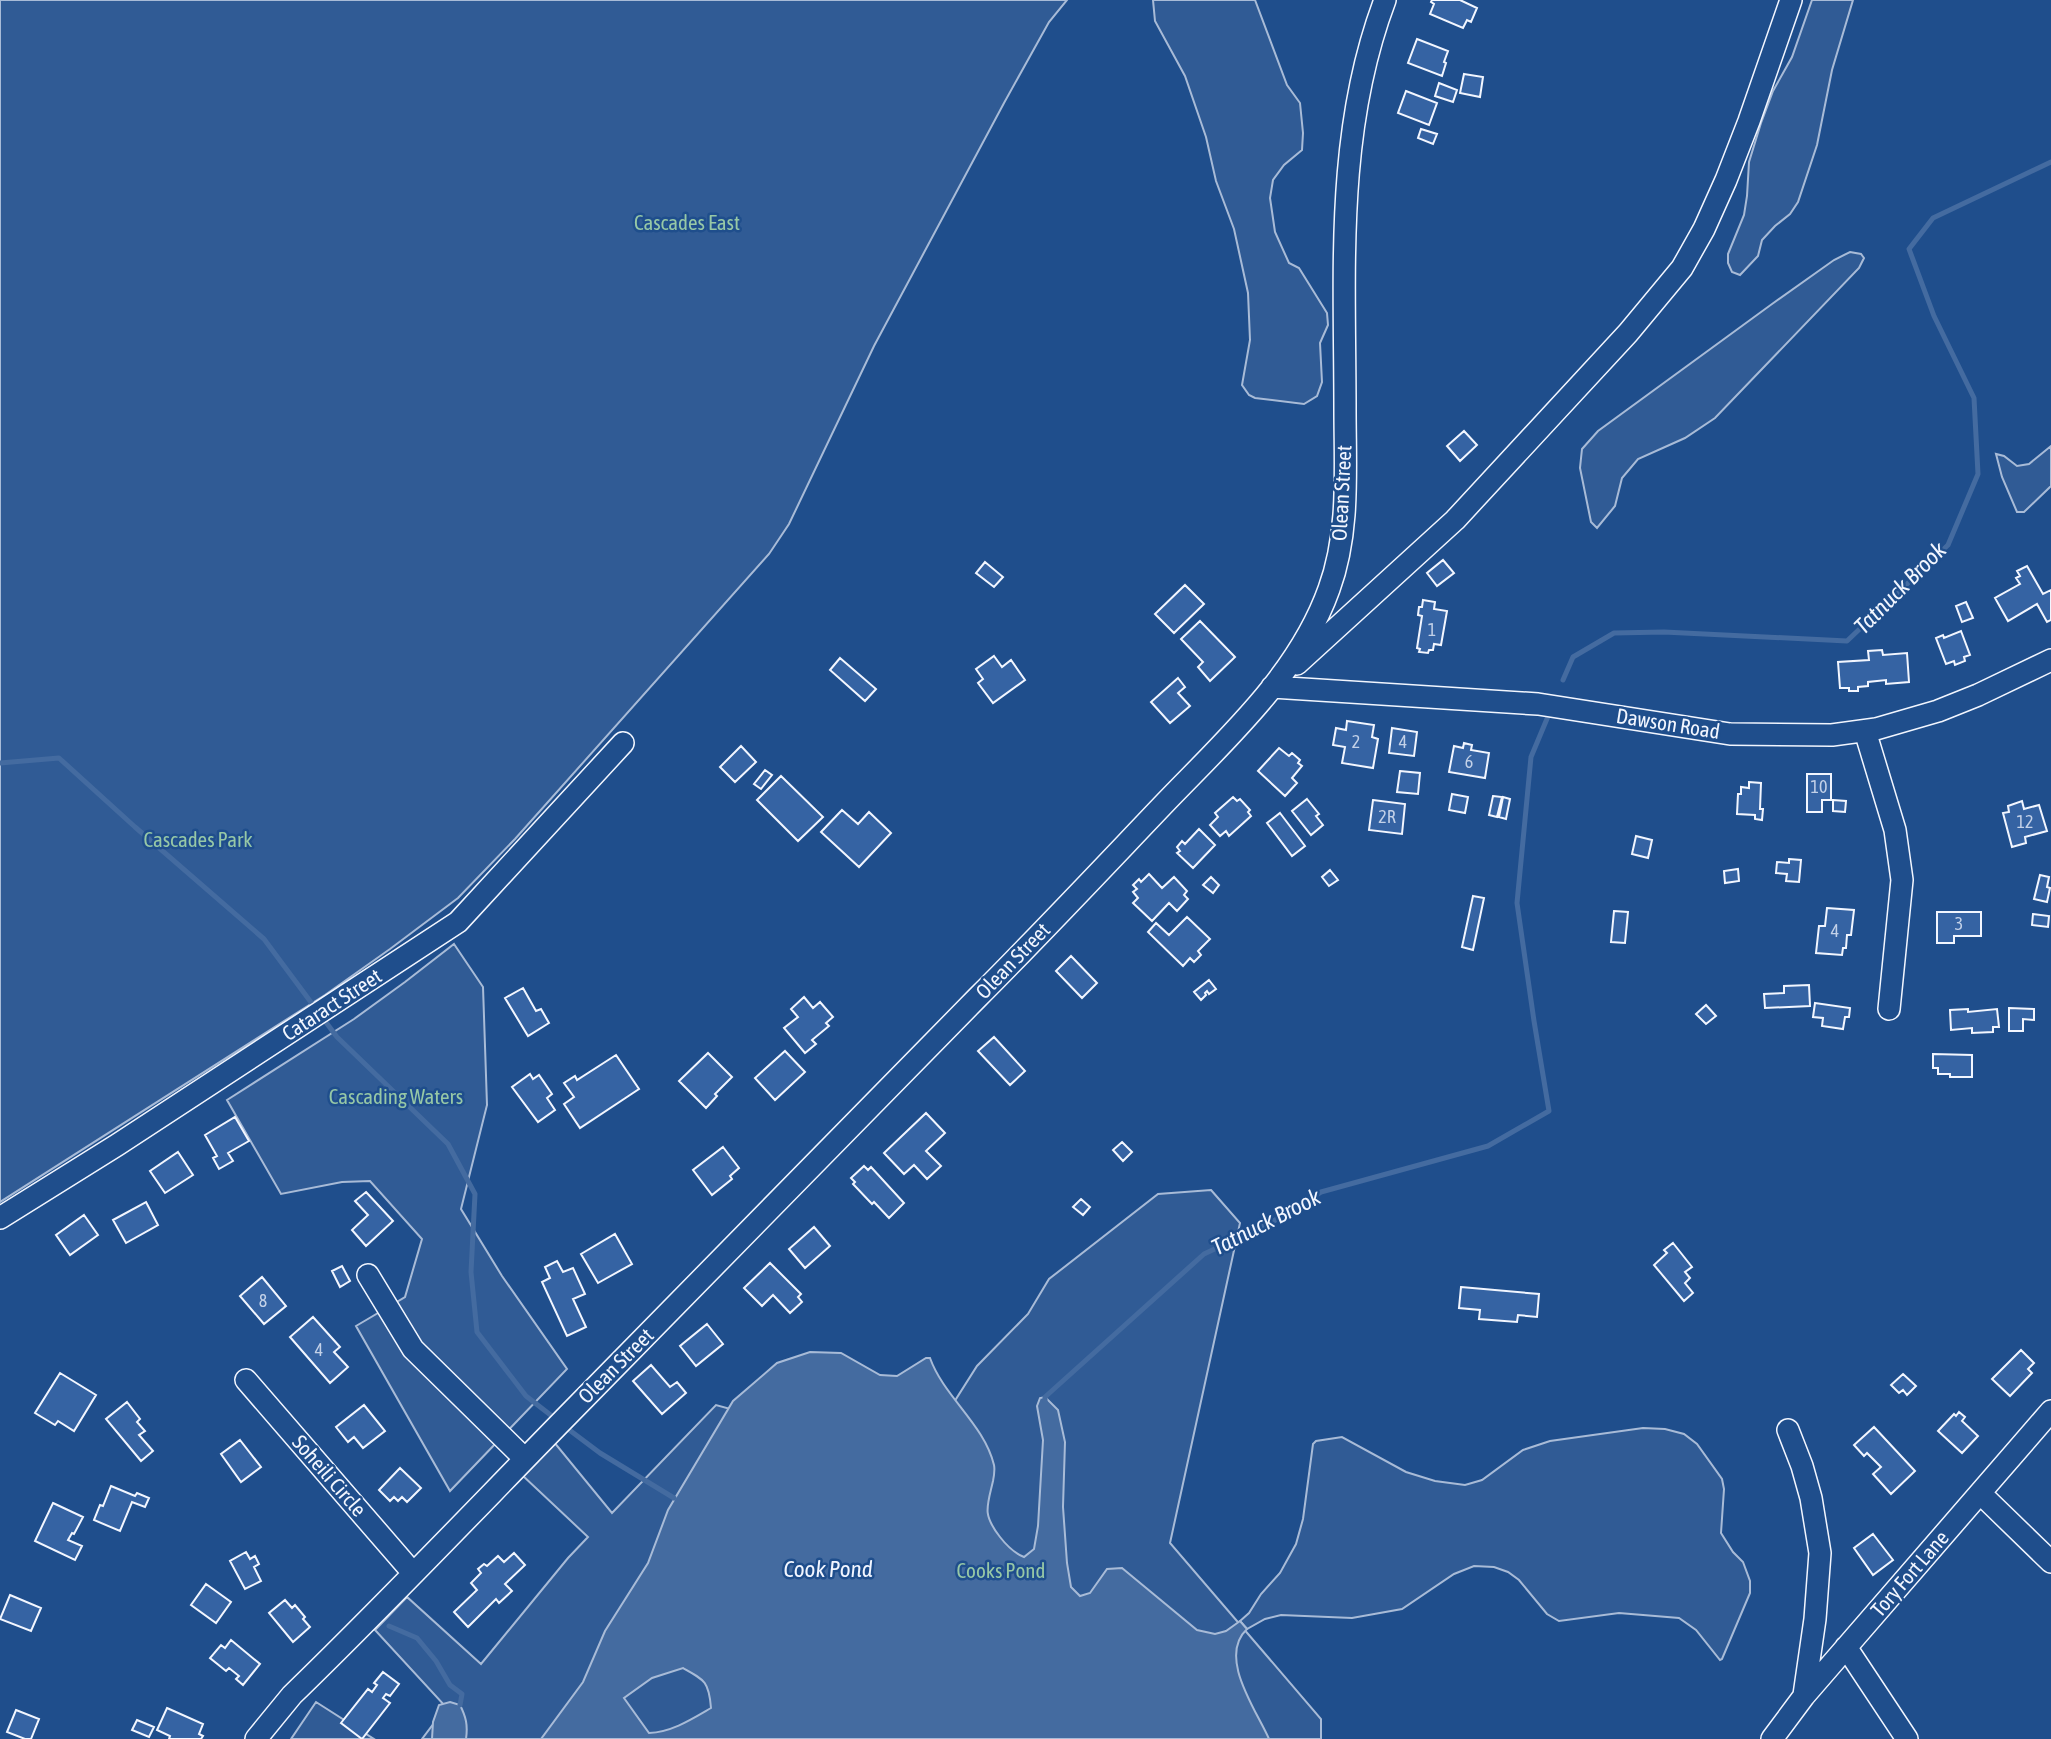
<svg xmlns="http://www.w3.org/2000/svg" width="2051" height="1739" font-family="'Asap Condensed',sans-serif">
	<rect width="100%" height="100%" fill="#1f4e8c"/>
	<!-- built -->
	<path fill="#305b95" stroke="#a8bbd7" stroke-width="2" d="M0,0h1067l-18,22 -45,81 -130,243 -85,178 -20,30 -254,285 -57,59 -68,51 -65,46 -325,207z
		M1153,0h102l32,85 13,18 3,30 -1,17 -18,15 -11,15 -3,18 5,34 14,31 10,5 28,45 1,12 -8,18 2,39 -5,14 -13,8 -49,-6 -6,-3 -7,-10 8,-45 -2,-47 -14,-64 -18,-48 -10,-44 -21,-61 -30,-55z
		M1812,0h41l-21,70 -15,75 -19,57 -8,12 -15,12 -13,14 -4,16 -18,19 -8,-3 -4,-9v-9l16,-39 3,-19 2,-34 12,-39 12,-32 19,-34z
		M1850,252l11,2 3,4 -5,10 -144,150 -30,20 -47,21 -16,19 -7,28 -18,22 -6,-6 -11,-54 2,-19 16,-18 174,-127 62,-44z
		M2051,446v40l-27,26h-7l-15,-35 -6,-23 8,2 13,10 12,-2z
		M454,944l29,43 4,118 -26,104 41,67 65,93 -117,122 -94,-165 49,-29 17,-58 -52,-58 -28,1 -61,12 -54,-94 127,-81 51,-37z
		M1211,1190l29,33 -70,320 151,176v20h-899l24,-32 -71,-77 32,-33 74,67 87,-106 20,-21 -66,-62 32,-33 58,71 104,-108 106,29 127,-24 28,-44 51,-52 21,-35 109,-85z
		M1643,1428l22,1 19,5 13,10 25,35 2,10 -3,44 12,19 10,10 7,19v12l-28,66 -2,1 -24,-30 -17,-12 -60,-5 -60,8 -12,-7 -28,-34 -11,-8 -14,-5 -20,-1 -20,8 -52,35 -50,9 -71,-3 -16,4 -18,10 -7,-8 9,-8 12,-19 19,-21 16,-29 7,-25 10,-75 3,-3 26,-4 64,35 29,9 30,4 17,-5 41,-30 27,-9z
		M316,1702l58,37h-83z"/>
	<!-- water -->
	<path fill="#446ba0" stroke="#a8bbd7" stroke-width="2" fill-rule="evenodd" d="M810,1352l31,1 39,22 17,1 29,-18h4c14,39 54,66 64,107 1,5 0,11 -1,16 -6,26 -11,33 7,56 7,9 14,16 24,20l10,-8 4,-23 5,-86 -6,-34 3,-8 5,-1 13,13 7,32 -2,65 4,56 4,24 9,9 10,-3 17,-24 15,-1 75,62 18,4 11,-3 14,-10 7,8c-30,28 10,82 22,110h-728l42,-57 22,-51 43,-68 20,-53 65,-109 44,-38zM683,1668c22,12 26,14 28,40 -19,11 -39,24 -62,25l-25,-35 28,-20z
		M450,1702l10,3c6,12 8,20 6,34h-34l1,-17 6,-17z"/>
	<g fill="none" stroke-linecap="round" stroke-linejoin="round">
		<!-- stream -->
		<path stroke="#446ba0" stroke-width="5" d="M1563,680l10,-23 41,-24 50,-1 183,9 101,-96 30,-71 -4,-76 -40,-82 -25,-67 24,-31 118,-56
			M0,763l59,-5 76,69 129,112 52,70
			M322,1017l15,20 111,107 27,50 -4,78 6,60 49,64 31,24
			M1045,1401v-4l159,-143 68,-32 49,-30 167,-46 61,-35 -15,-90 -17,-118 14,-146 18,-43
			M564,1426l36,27 74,45
			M389,1626l28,12 19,23 14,24 12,9 -2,11"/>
	</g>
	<!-- building -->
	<path fill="#3563a3" stroke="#f2f6ff" stroke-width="2" d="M1432,0h28l17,8 -6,14 -4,-2 -4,8 -33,-14 4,-10 -3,-2z
		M1417,39l31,12 -4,11 2,1 -4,13 -34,-13z
		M1464,74l19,3 -3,20 -20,-4z
		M1439,83l18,7 -4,12 -18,-6z
		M1406,91l31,12 -8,22 -31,-12z
		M1421,129l16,5 -4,10 -15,-6z
		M1464,431l13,14 -17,16 -13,-15z
		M1443,560l11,13 -17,13 -10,-13z
		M985,562l18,15 -9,10 -18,-14z
		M2027,566l16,28 8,-4v30l-4,2 -10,-18 -29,17 -13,-23 25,-14 -4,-6 4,-2 -3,-5z
		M1185,585l19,19 -30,29 -19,-19z
		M1423,600l12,2 -1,7 13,2 -6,34 -7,-1 -1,6h-4l-1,3 -9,-1 1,-3 -3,-1 5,-32 -4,-1 1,-8h3z
		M1966,602l7,16 -11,4 -6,-16z
		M1200,621l35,36 -25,24 -12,-14 5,-5 -22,-23z
		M1961,631l9,24 -6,2 1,4 -10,4 -1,-4 -8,3 -10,-26 7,-3 1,3z
		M1882,650l1,5 24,-2 2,29 -23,2v-4l-18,2v4l-10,1v4h-9v-3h-9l-2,-26 31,-2 -1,-9z
		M994,656l8,11 9,-7 14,20 -32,23 -15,-20 5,-4 -7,-10z
		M840,658l36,31 -11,12 -35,-31z
		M1178,678l7,9 -7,6 12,13 -20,17 -19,-21z
		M1347,721l27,4 -2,12 6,2 -5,29 -31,-5 3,-16 -12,-2 3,-17 10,2z
		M1392,728l25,4 -3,24 -25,-3z
		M1464,743l8,2 -1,5 18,3 -4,25 -36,-6 5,-26 9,2z
		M741,746l15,16 -21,20 -15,-15z
		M1279,748l10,8 3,-3 8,7 -2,3 4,3 -10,12 5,5 -12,13 -27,-25z
		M765,770l7,5 -11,14 -7,-5z
		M1400,771l20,2 -2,21 -21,-2z
		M1807,774h24v26h-9v12h-15z
		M781,776l42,41 -25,24 -41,-41z
		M1749,782l12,1 -1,26h3l-1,11 -7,-1v-4l-18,-1 1,-20h3v-7l8,1z
		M1452,794l16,3 -3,16 -16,-3z
		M1493,796l9,1 -5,20 -8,-2z
		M1233,797l4,4 3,-2 10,11 -2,2 3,4 -22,20 -3,-5 -6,5 -10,-11 8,-8 -3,-4z
		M1503,797l7,2 -4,20 -7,-2z
		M1307,799l12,15 -3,2 7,9 -12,10 -19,-24z
		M1373,800l32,4 -3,30 -33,-4z
		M1833,800l13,1 -1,11 -12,-1z
		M2022,801l2,8 15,-4 8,26 -22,6 1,6 -14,4 -9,-34 6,-1 -1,-6z
		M842,810l16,14 11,-12 22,21 -32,34 -38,-35z
		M1280,813l25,33 -13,10 -25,-33z
		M1199,829l16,16 -22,23 -16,-15 3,-2 -3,-4 5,-6 3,3z
		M1636,836l16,4 -4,18 -16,-4z
		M1789,859l12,1 -2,22 -13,-1 1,-7 -11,-1 1,-11 12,1z
		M1738,869l1,12 -14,2 -1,-12z
		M1330,870l8,10 -9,6 -7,-9z
		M1149,874l13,14 12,-11 13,14 -3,4 4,4 -11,12 -8,-8 -17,18 -19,-18 5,-5 -5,-6 4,-3 -4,-4 6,-6 2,3z
		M2040,875l9,2 -2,10 3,1 -3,14 -13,-3z
		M1211,877l8,8 -6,8 -10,-8z
		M1473,896l11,2 -11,52 -11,-3z
		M1827,908l27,2 -3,25h-4l-1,13h-3l-1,7 -26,-2 3,-27h6z
		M1614,911l14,1 -3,31 -14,-1z
		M1937,912h44v24h-27v7h-17z
		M2033,914l16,2 -1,11 -16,-2z
		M1187,917l23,22 -12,12 3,4 -7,7 -4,-4 -7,8 -35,-34 8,-9 13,12z
		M1071,956l26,27 -15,15 -26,-27z
		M1209,980l7,9 -7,5 -2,-3 -2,2 1,2 -5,5 -7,-8z
		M1809,985l1,21 -45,2 -1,-14 20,-1v-7z
		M523,988l13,23 5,-2 8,14 -21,13 -23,-38z
		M804,997l9,11 7,-6 13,15 -7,6 3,3 -17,14 4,4 -11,9 -21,-25 14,-11 -7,-8z
		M1815,1003l35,5 -1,9h-4l-2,12 -21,-3 1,-8 -10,-1z
		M1706,1005l10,11 -10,8 -10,-10z
		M2009,1008l25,1v11l-11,-1v12h-14z
		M1968,1009v3l29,-3 2,18h-6v5l-21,1v-5l-21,2 -1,-20z
		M994,1037l31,34 -15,14 -32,-34z
		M785,1051l20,21 -30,28 -20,-22z
		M708,1053l24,24 -17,17 2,2 -11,12 -27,-27z
		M1933,1054l39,1v22h-22v-3h-12v-6h-5z
		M616,1055l23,34 -59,39 -16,-24 10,-7 -10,-14 11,-7 2,4z
		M530,1074l3,5 6,-4 13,19 -5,4 8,12 -17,12 -26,-35z
		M926,1113l19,20 -19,18 15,15 -14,13 -13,-14 -10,9 -20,-21z
		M235,1117l14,24 -21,12 5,8 -14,8 -6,-11 4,-2 -12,-21z
		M1122,1142l10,10 -9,9 -10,-11z
		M723,1147l16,21 -9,8 2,3 -20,16 -19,-25z
		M178,1152l15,23 -28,18 -15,-22z
		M864,1166l4,4 3,-3 33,36 -15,15 -15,-16 -2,2 -19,-20 2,-2 -4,-4z
		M366,1192l27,29 -27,25 -14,-16 16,-15 -13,-14z
		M1081,1199l9,8 -7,8 -10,-8z
		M146,1202l12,23 -32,18 -13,-23z
		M84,1215l14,20 -28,20 -14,-20z
		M814,1227l16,19 -25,22 -16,-19z
		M615,1234l17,30 -34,19 -17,-29z
		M1673,1243l19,24 -7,5 5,6 -5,5 8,10 -9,8 -30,-36 13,-12 -3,-3z
		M557,1261l6,11 10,-4 12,26 -12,5 13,28 -19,9 -25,-54 8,-4 -5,-11z
		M770,1263l31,31 -3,3 4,5 -12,11 -17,-18 -11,11 -18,-18z
		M342,1266l8,15 -10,6 -8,-16z
		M262,1277l24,29 -22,18 -24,-28z
		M1461,1287l78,7 -2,23 -19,-2 -1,7 -38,-3 1,-9 -21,-2z
		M313,1317l27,30 -6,5 14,15 -18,16 -40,-46z
		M707,1324l16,20 -27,22 -16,-20z
		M2021,1350l13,13 -6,6 4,4 -22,23 -18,-17z
		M651,1365l19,22 7,-5 9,11 -24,21 -29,-33z
		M60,1373l36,22 -22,36 -16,-10 -3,4 -20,-12z
		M1903,1374l13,12 -9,9 -4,-5 -4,3 -8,-8z
		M127,1402l13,17 -3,3 8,9 -6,4 14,16 -12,10 -35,-42z
		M364,1405l21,26 -22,17 -9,-11 -6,5 -12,-15z
		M1959,1412l6,5 -3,4 16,15 -16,17 -24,-22 16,-17 2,2z
		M1874,1427l41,44 -24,23 -18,-20 8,-7 -14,-14 -3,3 -10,-11z
		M240,1440l21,27 -20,15 -20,-28z
		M400,1468l21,20 -14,14 -5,-5 -4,4 -4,-4 -4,4 -11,-11z
		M111,1486l24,10 2,-3 12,5 -4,9 -13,-5 -12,29 -26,-11 6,-15 3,1z
		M53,1503l30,14 -9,17 -2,-1 -4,7 14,6 -7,14 -40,-19z
		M1873,1534l20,26 -20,15 -19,-27z
		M246,1552l4,7 5,-3 4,8 -5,3 7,14 -16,8 -15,-28z
		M514,1553l11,12 -20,19 7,7 -13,12 -3,-4 -28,28 -14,-15 23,-22 -6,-7 10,-10 -3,-4 6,-5 3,2 11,-10 6,6z
		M206,1584l25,18 -15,21 -25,-18z
		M10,1595l31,13 -10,23 -31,-12z
		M285,1600l7,8 3,-3 10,12 -2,2 7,8 -17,15 -24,-29z
		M231,1640l29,24 -17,21 -7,-6 3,-3 -10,-8 -3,3 -16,-13 11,-13 4,3z
		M383,1672l16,12 -9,12 -4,-2 -3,4 7,5 -28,36 -21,-16 27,-34 4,3 5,-7 -3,-2z
		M167,1708l36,16 -4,10 4,2 -2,3h-32l1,-3 -13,-6z
		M16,1710l23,9 -8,20h-6l-18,-7z
		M137,1720l17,7 -5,10 -17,-7z"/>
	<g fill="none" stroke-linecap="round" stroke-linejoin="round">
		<defs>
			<path id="minor" d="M1297,664l158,-144 173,-187 54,-65 22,-39 22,-49 23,-59 42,-121
				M1272,687l266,17 192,30 102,1 44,-6 62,-18 40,-16 73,-35
				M1865,731l30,99 7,50 -13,129
				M0,1218l117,-73 341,-223 165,-179
				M368,1275l45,74 112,110
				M246,1380l167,193
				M1788,1430l14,36 9,32 9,55 -5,66 -11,76
				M1980,1493l71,69
				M1846,1647l61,92
				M256,1739l36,-44c94,-91 184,-186 276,-280 136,-140 273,-278 409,-417 63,-63 124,-128 185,-192 62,-65 136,-130 167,-217 21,-57 16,-120 16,-179 0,-138 -10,-278 40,-410
				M1772,1739l32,-43 247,-285"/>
		</defs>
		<!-- minor casing -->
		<use href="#minor" stroke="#f2f6ff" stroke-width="24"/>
		<!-- minor -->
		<use href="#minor" stroke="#1f4e8c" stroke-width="21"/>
	</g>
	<g text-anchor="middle" stroke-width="5" stroke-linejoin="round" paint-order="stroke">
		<!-- number labels -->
		<g font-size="18" fill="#c3d1e8">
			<text x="1432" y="636">1</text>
			<text x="1356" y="748">2</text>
			<text x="1403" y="748">4</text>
			<text x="1469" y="768">6</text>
			<text x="1819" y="793">10</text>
			<text x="1387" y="823">2R</text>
			<text x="2025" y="828">12</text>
			<text x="1959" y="930">3</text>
			<text x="1835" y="937">4</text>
			<text x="263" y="1307">8</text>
			<text x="319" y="1356">4</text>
		</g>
		<!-- park labels -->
		<g font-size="21" fill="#97c8a6" stroke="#1f4e8c">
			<text x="687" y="230">Cascades East</text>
			<text x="198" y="847">Cascades Park</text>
			<text x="396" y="1104">Cascading Waters</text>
			<text x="1001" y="1578">Cooks Pond</text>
		</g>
		<!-- street labels -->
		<g font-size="21" fill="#f2f6ff" stroke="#1f4e8c">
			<text transform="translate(1342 493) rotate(-87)" y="7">Olean Street</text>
			<text transform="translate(1668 724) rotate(9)" y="7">Dawson Road</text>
			<text transform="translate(1013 961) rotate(-46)" y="7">Olean Street</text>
			<text transform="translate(332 1005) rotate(-33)" y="7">Cataract Street</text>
			<text transform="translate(616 1366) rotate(-45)" y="7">Olean Street</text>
			<text transform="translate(329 1476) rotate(49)" y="7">Soheili Circle</text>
			<text transform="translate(1910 1574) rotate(-49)" y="7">Tory Fort Lane</text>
		</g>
		<!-- water labels -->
		<g font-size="23" font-style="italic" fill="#f2f6ff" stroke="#1f4e8c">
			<text transform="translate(1900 588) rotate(-45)" y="8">Tatnuck Brook</text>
			<text transform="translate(1266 1222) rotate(-27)" y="8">Tatnuck Brook</text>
			<text x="828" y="1577">Cook Pond</text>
		</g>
	</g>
</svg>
